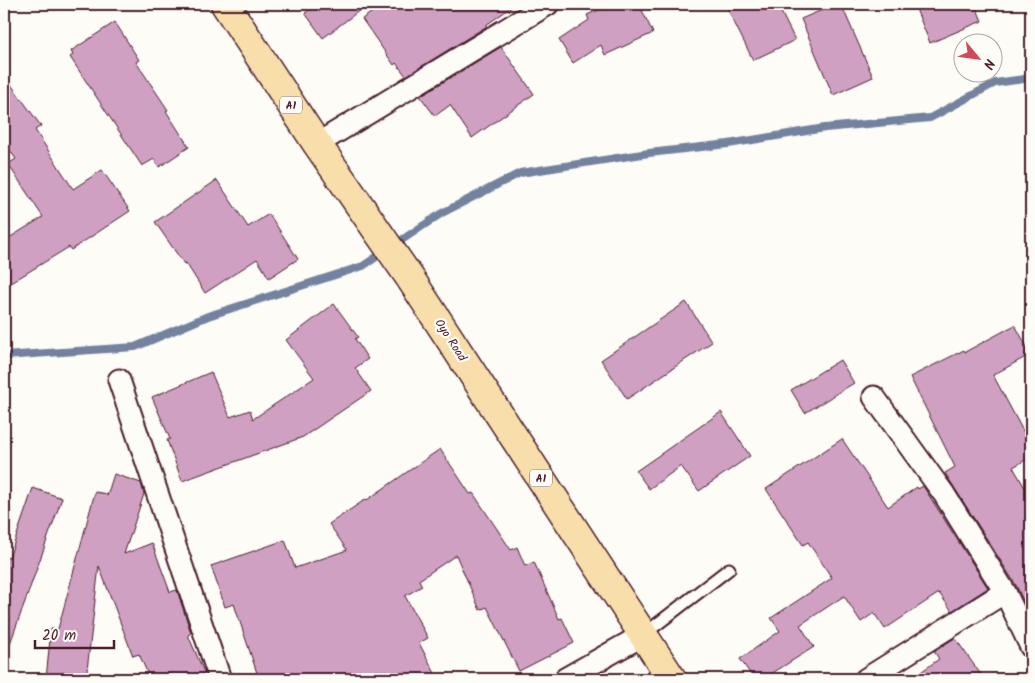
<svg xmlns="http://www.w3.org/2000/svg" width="1035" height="683" font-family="Kalam,sans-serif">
	<rect width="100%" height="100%" fill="#fdfcf7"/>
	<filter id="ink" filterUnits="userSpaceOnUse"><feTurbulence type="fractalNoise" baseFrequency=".02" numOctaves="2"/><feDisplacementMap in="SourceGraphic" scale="10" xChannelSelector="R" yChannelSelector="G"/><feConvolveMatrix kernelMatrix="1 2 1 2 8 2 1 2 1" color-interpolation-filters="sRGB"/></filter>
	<g filter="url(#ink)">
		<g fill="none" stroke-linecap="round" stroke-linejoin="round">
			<!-- stream -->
			<path stroke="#73829f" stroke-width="8" d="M4,356l131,-9 73,-31 155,-50 79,-53 78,-40 129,-20 79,-9 97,-16 105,-10 65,-35 36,-5"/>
		</g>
		<!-- building -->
		<path fill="#cfa0c1" stroke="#4a1f2b" d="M317,4h51l-45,34 -18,-25z
			M384,4h132l-30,21 1,1 -81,50 -10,-13 -2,2 -32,-46z
			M612,4h27l14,29 -48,22 -4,-10 -28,18 -14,-23 30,-20 -2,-5z
			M725,4h52l18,36 -42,20z
			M836,4h5l32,73 -40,18 -32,-76z
			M929,4h46l7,17 -52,22 -14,-34z
			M115,22l24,38 -3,2 32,48 -2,1 23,36 -30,20 -5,-8 -12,7 -72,-109 3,-2 -2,-4z
			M501,47l33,47 -62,44 -22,-33 -15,11 -15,-20z
			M4,75l37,51 -6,4 38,59 29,-19 28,41 -59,39 -2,-3 -65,40v-46l39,-24 -35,-53 8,-5 -12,-17z
			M217,180l31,47 21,-13 29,45 -29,19 -12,-19 -52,34 -19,-30 -2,1 -29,-42z
			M686,302l26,40 -85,57 -26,-39z
			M334,304l24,33 -3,2 13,20 -13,9 16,23 -68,46 -121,44 -15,-41 3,-1 -18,-42 59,-25 19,45 20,-7 3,9 61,-41 -28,-38z
			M1015,325l16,29 -38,21 30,56 8,-5v31l-18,10 18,31v120l-15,-33 -71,-112 10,-6 -45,-90 54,-27 1,2z
			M840,360l14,23 -49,30 -14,-23z
			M721,412l29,44 -51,35 -18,-25 -32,23 -13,-18z
			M842,439l46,68 29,-20 1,2 5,-3 65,102 -36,23 -13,-18 -54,36 -11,-16 -13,9 -17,-26 -44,29 14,22 -51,32h-9l-14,-20 40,-28 -9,-13 61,-40 -24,-36 -5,3 -37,-56z
			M440,449l30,45 3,-1 38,57 6,-3 8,19 9,-4 25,57 3,-1 12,25 -55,28 -32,-64 -7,3 -24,-55 -37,25 3,6 -17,10 23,42 -9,5 19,36h-179l-25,-75 -9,3 -14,-41 74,-26 10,28 52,-18 -18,-26 37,-25 1,1z
			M114,474l27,9 3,11 -20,60 28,-11 18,49 7,-2 14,43 -3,2 19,44h-57l-11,-25 -6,2 -34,-90 -13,113h-40l5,-50h7l37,-137 12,2v2z
			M33,488l29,10 -55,154h-3v-96l5,2z
			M955,638l29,41h-73l28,-20 -5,-8z"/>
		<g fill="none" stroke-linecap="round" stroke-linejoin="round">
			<defs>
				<path id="lane" d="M643,635l86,-66"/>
				<path id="street" d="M317,144l231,-140
					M119,380l101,299
					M874,397l70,97 61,98 26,55
					M565,679l78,-44
					M866,679l139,-87"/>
				<path id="highway" d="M225,4l92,140 93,134 262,401"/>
			</defs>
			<!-- lane casing -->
			<use href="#lane" stroke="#4a1f2b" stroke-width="15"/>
			<!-- street casing -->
			<use href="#street" stroke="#4a1f2b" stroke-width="25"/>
			<!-- highway casing -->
			<use href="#highway" stroke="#4a1f2b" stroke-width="31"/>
			<!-- lane -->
			<use href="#lane" stroke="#fdfcf7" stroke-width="11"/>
			<!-- street -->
			<use href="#street" stroke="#fdfcf7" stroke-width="21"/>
			<!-- highway -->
			<use href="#highway" stroke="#f8deab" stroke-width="28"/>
		</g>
	</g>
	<g text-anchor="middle" stroke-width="4.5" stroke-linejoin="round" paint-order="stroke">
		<!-- shield labels -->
		<g fill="#fdfcf7" stroke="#806168" stroke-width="1">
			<rect x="280" y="96.5" width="22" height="17" rx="4"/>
			<rect x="530" y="469.5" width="22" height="17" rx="4"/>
		</g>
		<g font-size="11" font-weight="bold" fill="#4a1f2b">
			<text x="291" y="109">A1</text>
			<text x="541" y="482">A1</text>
		</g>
		<!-- street labels -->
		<g font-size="12" fill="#4a1f2b" stroke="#fdfcf7">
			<text transform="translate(451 340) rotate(57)" y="4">Oyo Road</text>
		</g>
	</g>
	<!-- margin -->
	<rect width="1035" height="683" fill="none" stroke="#fdfcf7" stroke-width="20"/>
	<rect x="10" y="10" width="1015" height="663" fill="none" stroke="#4a1f2b" stroke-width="2" filter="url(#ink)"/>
	<!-- north arrow -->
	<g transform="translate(978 58) rotate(119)"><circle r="24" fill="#fdfcf7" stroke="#b5a4a5"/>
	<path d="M0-4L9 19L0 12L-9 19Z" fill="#d1495b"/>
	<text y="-8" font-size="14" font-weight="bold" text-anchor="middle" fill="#4a1f2b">N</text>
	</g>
	<!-- scale -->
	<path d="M35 640v8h79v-8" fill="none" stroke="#4a1f2b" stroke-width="2.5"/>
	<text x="42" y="640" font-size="15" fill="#4a1f2b" stroke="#fdfcf7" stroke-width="4" paint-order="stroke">20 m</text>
</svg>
